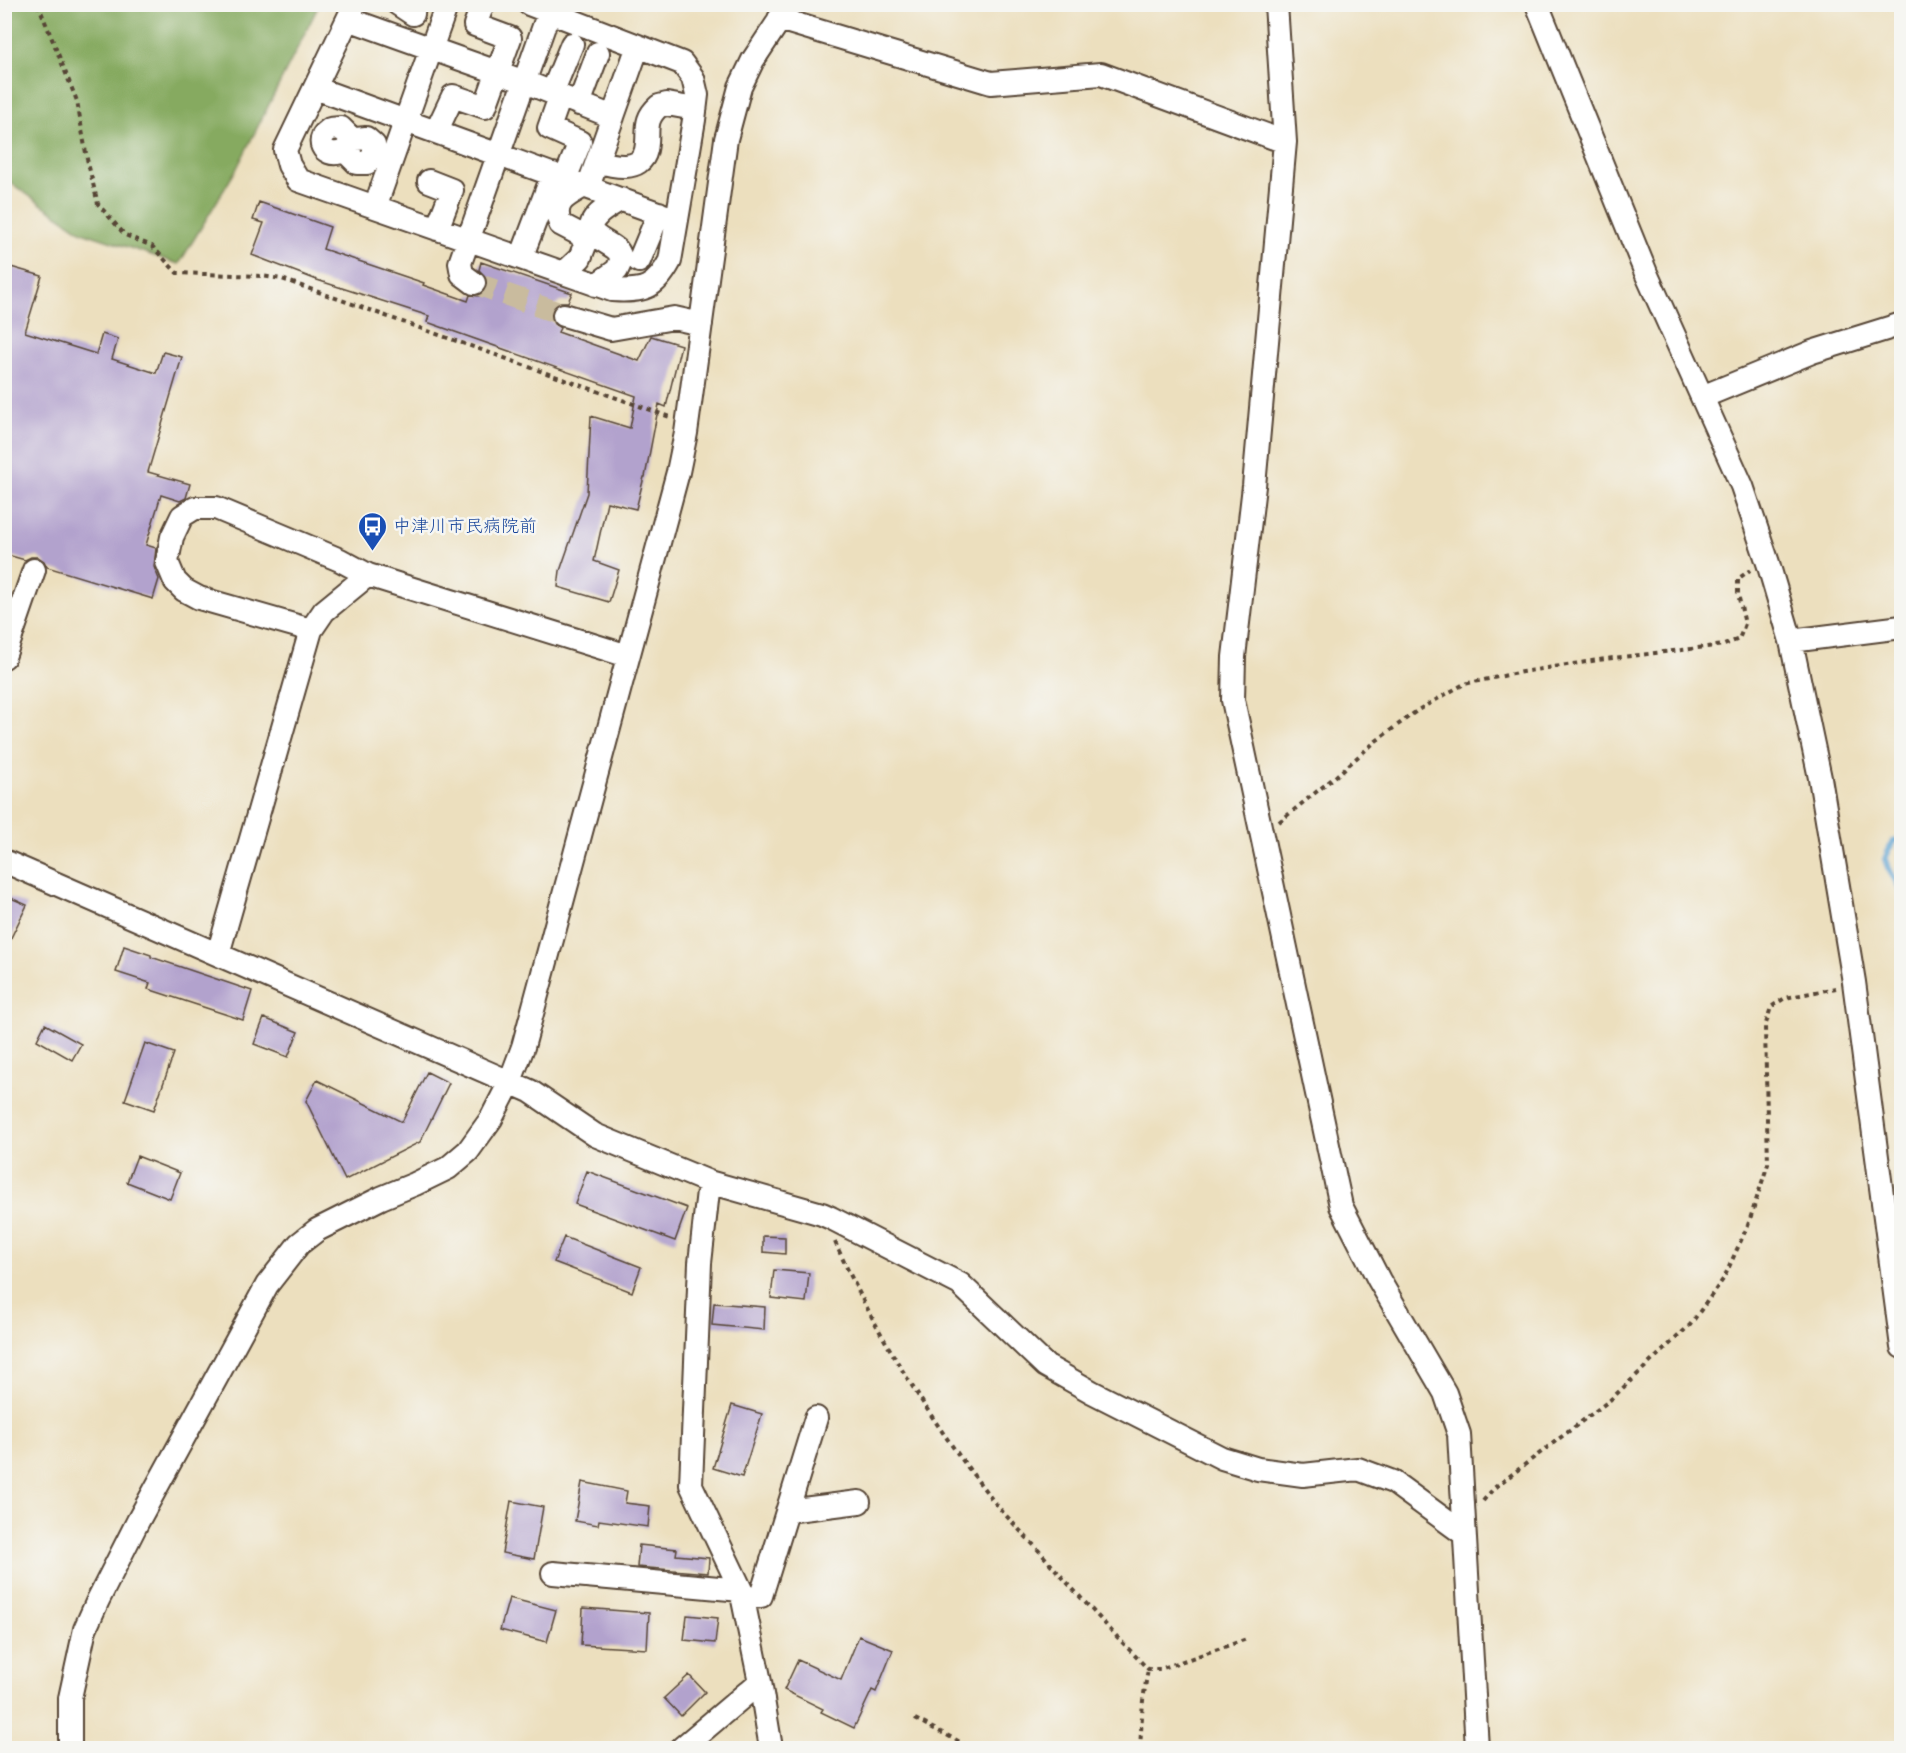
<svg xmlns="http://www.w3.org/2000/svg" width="1906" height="1753" font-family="'Patrick Hand','Klee One',sans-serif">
	<rect width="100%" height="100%" fill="#f6f6f2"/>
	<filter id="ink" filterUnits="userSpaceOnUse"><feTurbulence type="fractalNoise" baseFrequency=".0167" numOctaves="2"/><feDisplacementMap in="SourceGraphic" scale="12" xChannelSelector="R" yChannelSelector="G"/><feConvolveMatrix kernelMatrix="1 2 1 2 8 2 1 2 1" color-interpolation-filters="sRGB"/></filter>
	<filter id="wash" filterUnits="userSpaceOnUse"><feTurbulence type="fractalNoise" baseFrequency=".008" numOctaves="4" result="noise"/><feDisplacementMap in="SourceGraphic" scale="24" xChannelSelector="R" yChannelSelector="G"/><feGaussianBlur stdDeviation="1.35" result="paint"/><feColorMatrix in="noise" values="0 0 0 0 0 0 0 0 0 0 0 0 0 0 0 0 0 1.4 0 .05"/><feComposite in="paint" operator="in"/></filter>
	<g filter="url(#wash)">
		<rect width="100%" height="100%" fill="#ecdfbe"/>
		<!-- forest -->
		<path fill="#86aa60" stroke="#606a3f" stroke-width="1.5" d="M4,5l1,-1 314,1 -83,165 -57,94 -97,-32 -77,-53z"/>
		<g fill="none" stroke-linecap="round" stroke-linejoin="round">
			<!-- stream -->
			<path stroke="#5aa1d0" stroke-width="6" d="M1902,838l-9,3 -8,18 3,9 14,23"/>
		</g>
		<g id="blocks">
			<!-- building -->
			<path fill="#b2a2cd" d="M259,202l71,25 -7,22 101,34 -1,2 45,16 2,-6 9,1 5,-4 3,-7 -1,-8 -7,-7 2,-8 91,31 -4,9h-8l-5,3 -4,6v8l3,5 6,4 -2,4 81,29 12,-25 30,9 -15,62 -7,-3 -14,73h-1l-8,32 -29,-7 -13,59 25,9 -10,32 -51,-15 2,-16 27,-78 4,-77 39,12 6,-32 -209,-74 2,-6 -112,-36 -65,-25 12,-32 -11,-3z
				M4,265l38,11 -17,56 71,22 6,-20 16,5 -6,20 44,14 7,-21 19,5 -34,115 42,12 -4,14 -6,3 -19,-6 -15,50 10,3 -2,19 5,12 -6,20 -106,-32 -3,-6 -6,-4h-7l-6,3 -21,-6z
				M4,895l23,10 -23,47z
				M124,946l27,9v2l101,34 -9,29 -95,-31 2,-6 -34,-11z
				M264,1018l34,14 -10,25 -34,-13z
				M45,1024l36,20 -9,16 -35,-20z
				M145,1043l29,10 -20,57 -29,-10z
				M427,1072l22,11 -29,59 -75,38 -39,-79 11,-21 85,42z
				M137,1156l43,17 -10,26 -43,-17z
				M587,1171l100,37 -12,33 -100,-37z
				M763,1236l22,1v17l-22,-2z
				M564,1237l77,30 -9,25 -78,-30z
				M774,1270l35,3 -3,29 -35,-4z
				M714,1303l51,4 -1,23 -52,-5z
				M732,1405l30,9 -20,63 -29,-9z
				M582,1482l45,9 -2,12 25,3 -2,21 -49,-7 -1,5 -23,-4z
				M511,1501l32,6 -9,52 -32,-6z
				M639,1545l38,4 -1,6 33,3 -1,15 -71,-6z
				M509,1598l47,12 -9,32 -47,-12z
				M583,1608l66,5 -2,36 -66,-4z
				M687,1615l31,3 -3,25 -31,-3z
				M859,1636l34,14 -17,42 -4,-2 -18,38 -33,-16 2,-3 -39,-19 14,-30 43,20z
				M689,1675l16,17 -24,24 -17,-18z"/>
		</g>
	</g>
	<g filter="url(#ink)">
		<use href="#blocks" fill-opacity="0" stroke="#564536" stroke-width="1.5"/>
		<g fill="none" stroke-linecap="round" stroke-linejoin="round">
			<!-- minor-tunnel -->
			<path stroke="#c9bb9e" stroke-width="22" stroke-dasharray="22 11" stroke-linecap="butt" d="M474,283l90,32"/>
			<defs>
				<path id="minor" d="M355,4l-70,146 4,15 9,15 314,110c31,2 43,-1 58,-29l24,-141 3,-25 -4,-17 -11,-15 -153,-59
					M398,4l15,10 1,-10
					M1276,4l9,138 -31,344 -20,171 -1,43 108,506 38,74 66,113 14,41 18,314
					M1537,4l109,269 96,213 26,77 23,78 29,137 34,204 48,365
					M348,19l177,63 88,35
					M779,19l212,64 110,-9 184,68
					M315,88l362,132
					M552,93l20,-49
					M560,97l-11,31 31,14 -15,37
					M579,104l19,-51
					M436,132l17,-36 32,11 25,-69 -35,-13 8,-21
					M349,146l7,-7 10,-1 8,7v10l-7,8h-10l-7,-7 -1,-20 -8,-8 -11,1c-2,2 -6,4 -7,7 -7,16 15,24 26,10
					M597,161c16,5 44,12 49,-11 4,-19 -4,-29 13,-44l8,-2 28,5
					M429,181l23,9 -15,39
					M588,187l50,-141
					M375,207l72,-203
					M521,258l32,-84
					M639,261l20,-48
					M564,273l16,-15 5,-13 -4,-10 -21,-11c-8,-23 7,-28 24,-38
					M474,283l-12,-9 -2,-11 89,-251
					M596,285l21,-15 5,-11c-1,-1 -3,-7 -4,-8 -9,-10 -39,-16 -21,-35 6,-7 17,-12 24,-17
					M564,315l47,14 63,-11 27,6
					M1702,397l110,-45 90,-28
					M311,630l-112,-32 -15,-8 -9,-9 -8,-19 5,-25 10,-21 13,-8h21l124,52 28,15 260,81
					M1791,641l111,-14
					M4,657l30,-87
					M4,861l526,230 65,44 114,47 113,32 9,4 129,66 86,82 46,26 130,66 36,11 45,6 55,-6 35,13 71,52
					M218,954l93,-324 13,-19 44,-36
					M709,1182l-9,81 -9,222 50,105 19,92 11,66
					M787,1511l72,-9
					M553,1573l188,17
					M743,1599l18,-3 55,-178
					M70,1748v-50l15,-69 13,-29 40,-79 129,-236 32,-41 18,-14 64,-32 34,-14 33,-16 20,-17 23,-32 18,-35 14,-37 155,-575 8,-39 40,-294 14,-52 13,-27 37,-56
					M682,1748l78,-66"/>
			</defs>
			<!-- minor casing -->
			<use href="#minor" stroke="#564536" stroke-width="26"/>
			<!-- path -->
			<path stroke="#564536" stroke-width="4" stroke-dasharray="4.5 4.5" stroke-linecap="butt" d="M38,4l39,97 10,58 11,45 27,31 27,11 25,27 84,3 21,3 388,138
				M1279,822l57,-46 40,-35 42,-31 46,-26 58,-12 83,-13 119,-14 15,-6 6,-15 -7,-30v-15l12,-9
				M835,1242c40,90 93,175 153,252 16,21 35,39 52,58 35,40 71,79 108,117h12l87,-30
				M1483,1501l11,-13 116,-88 80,-75 34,-47 24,-53 20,-61 -3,-137 6,-20 14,-9 51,-10
				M915,1719l57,29
				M1140,1748l3,-48 5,-31"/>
			<!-- minor -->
			<use href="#minor" stroke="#fff" stroke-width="22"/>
		</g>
	</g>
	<!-- icons -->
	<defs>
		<symbol id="bus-pin" viewBox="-11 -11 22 30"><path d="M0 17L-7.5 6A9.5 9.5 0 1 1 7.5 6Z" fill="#1a4fb4" stroke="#f6f6f2"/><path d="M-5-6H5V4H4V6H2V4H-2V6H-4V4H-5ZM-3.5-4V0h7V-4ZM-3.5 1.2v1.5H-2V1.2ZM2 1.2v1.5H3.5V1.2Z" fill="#fff"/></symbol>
	</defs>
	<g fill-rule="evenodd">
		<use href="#bus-pin" x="356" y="510" width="33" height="45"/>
	</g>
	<g text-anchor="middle" stroke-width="5" stroke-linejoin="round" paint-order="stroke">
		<!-- transit labels -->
		<g font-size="18" fill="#164399" stroke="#f6f6f2" text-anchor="start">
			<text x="393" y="532">中津川市民病院前</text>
		</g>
	</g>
	<!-- margin -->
	<rect width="1906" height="1753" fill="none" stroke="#f6f6f2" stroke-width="24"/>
</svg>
